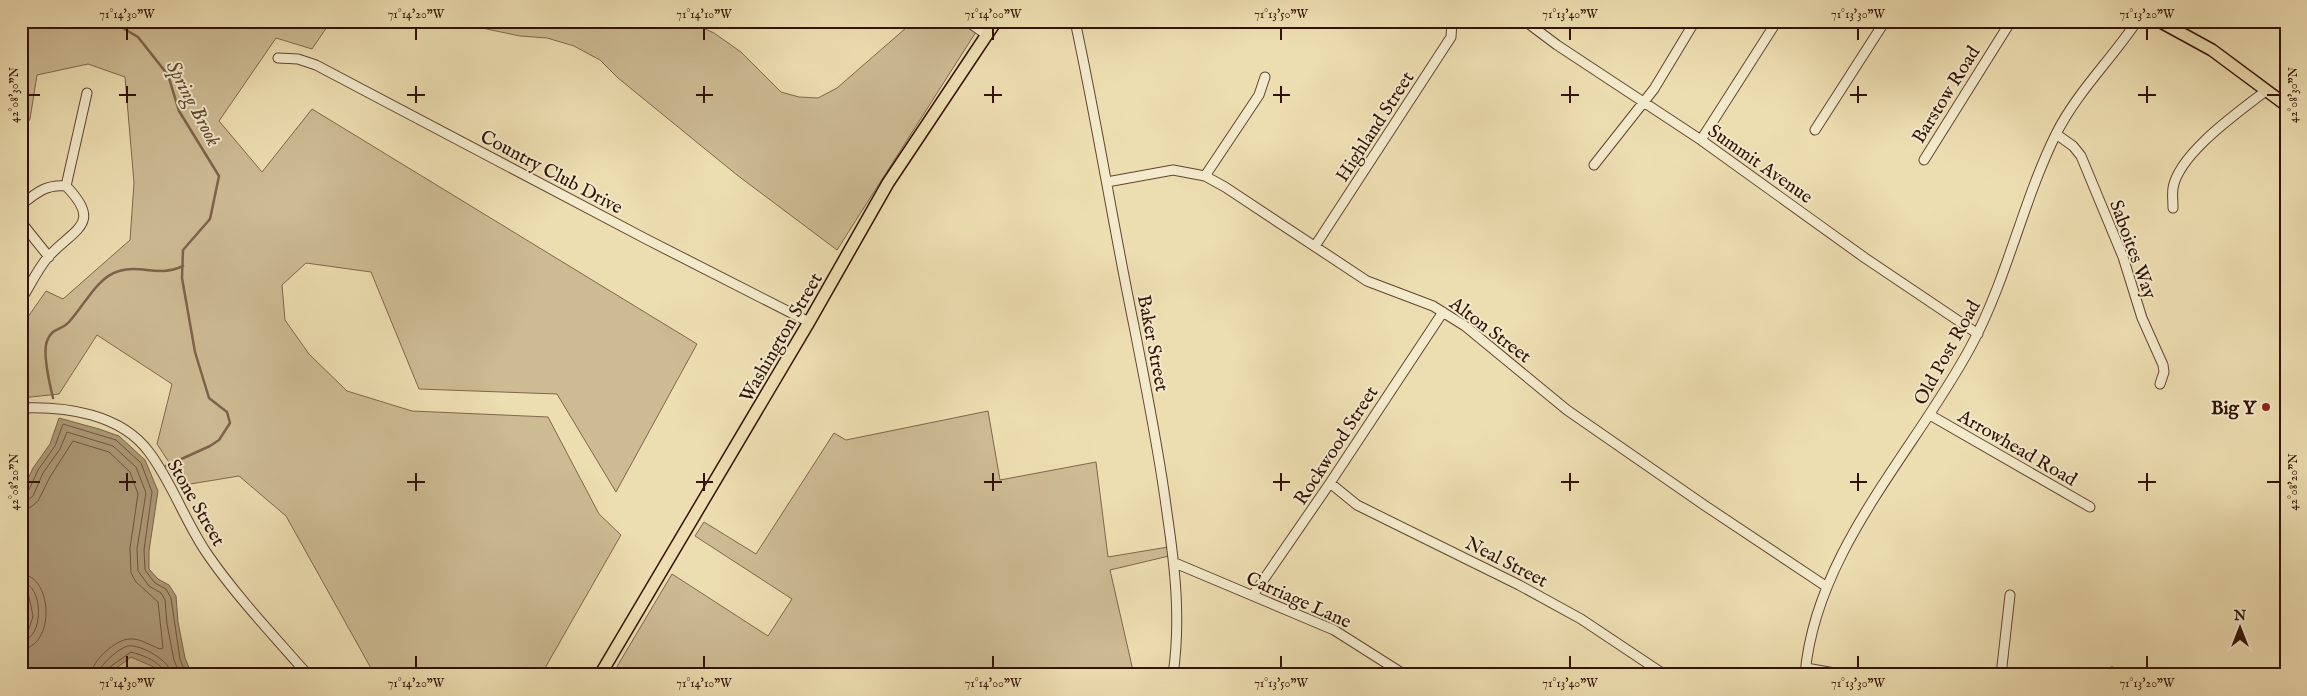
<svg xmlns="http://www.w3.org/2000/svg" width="2307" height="696" font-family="'IM FELL English',serif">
	<rect width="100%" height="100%" fill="#eddeb1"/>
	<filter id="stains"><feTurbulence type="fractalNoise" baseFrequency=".004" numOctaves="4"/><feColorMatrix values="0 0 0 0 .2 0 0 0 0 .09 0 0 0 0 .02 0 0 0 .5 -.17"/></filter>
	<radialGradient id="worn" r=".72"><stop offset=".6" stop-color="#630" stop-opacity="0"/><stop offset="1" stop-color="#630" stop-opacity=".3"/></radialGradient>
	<!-- green -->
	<path fill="#cdbb94" stroke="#80664c" d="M21,21h310l-19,28 -36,-11 -57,83 43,51 50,-63 385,235 -81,148 -59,-98 -138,-5 -48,-117 -65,-9 -24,22 3,35 24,34 38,37 65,20 136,6 51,97 22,21 -80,140h-162l-7,-5 -86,-154 -47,-40 -55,9 -27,-41 15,-60 -75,-49 -38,59 -38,4v-71l25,-36 17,8 67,-59 4,-57 -9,-106 -37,-13 -51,11 -7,44 -9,16z
		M424,21h264l26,12 27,19 40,40 18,5 19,1 19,-10 77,-67h69l-146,229 -100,-75 -119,-97 -18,-18 -26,-14 -27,-8 -27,-2 -38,-8 -49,-3z
		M988,411l12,69 96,-18 12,95 60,-10 1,9 -59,14 24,105h-522l60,-101 96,62 24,-37 -97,-63 9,-14 52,32 78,-121 12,7z
		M151,637l33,38h-79z"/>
	<!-- water -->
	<path fill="#ad9977" stroke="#7c6349" d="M59,418l40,11 20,7 26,24 13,31 -9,60v18l9,10 11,6 7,11 2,26 7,36 7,17h-30l-6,-7 -25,-11 -24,18h-86v-38l7,-21 -7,-29v-93l12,-26 17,-24z"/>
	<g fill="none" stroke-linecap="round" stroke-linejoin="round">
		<!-- shore -->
		<path stroke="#70563e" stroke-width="1" d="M21,495l7,-3 10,-22 17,-24 8,-22 53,16 25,23 11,29 -8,58 1,20 10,13 11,6 5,9 9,61 6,16
			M21,501l7,-1 5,-4 10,-23 17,-24 7,-17 46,14 23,21 10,26 -9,56 1,22 11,15 12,7 4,7 2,24 7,36 6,15
			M21,509l10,-2 7,-6 12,-24 23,-36 36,11 21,20 8,22 -8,54 1,25 5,9 22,20 5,46 -3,1c-9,-3 -20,-11 -30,-10 -14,0 -39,22 -39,36
			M21,574c33,2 34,74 0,75
			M21,582c23,1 24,58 0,59
			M21,588l7,4 5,24 -5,16 -7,3
			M98,675c1,-10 21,-27 30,-29 13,-2 43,15 44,29
			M104,675l3,-6 24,-17c11,3 32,10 34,23"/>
		<!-- stream -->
		<path stroke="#7c6349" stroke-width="2.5" d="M111,21l27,16 30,38 11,36 40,65 -9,43 -27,31 -1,28 13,74 14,46 18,14 3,11 -11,17 -9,6 -44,20
			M53,398c-3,-13 -11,-44 -6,-57 5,-14 14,-10 22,-19 15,-16 28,-45 50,-51 23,-7 38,7 64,-5"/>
		<defs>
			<path id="minor" d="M967,21l20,14
				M1075,21c22,101 38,204 59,305 12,62 25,124 33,187 8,54 14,107 6,162
				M1525,21l32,24 144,95 164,118 113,76
				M278,58l20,1 18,6 330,174 163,83
				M1815,130l70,-109
				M2056,134l17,12 8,10 42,101 19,61 21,47 1,7 -4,12
				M1701,140l76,-119
				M1924,160l87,-139
				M1594,165l60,-76 41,-68
				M1205,176l54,-81 6,-18
				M1107,182l66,-12 32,6 20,11 142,94 66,25 32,20 102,84 137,95 123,82
				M66,186l21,-93
				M21,205c15,-12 25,-21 45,-19 37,38 9,42 -18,71 -11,13 -18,29 -27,43
				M2173,208c0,-7 -1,-14 0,-20 6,-35 67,-77 94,-98
				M21,222l28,35
				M1315,246l136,-209 1,-16
				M21,408c45,-2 100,6 128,44 24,32 36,70 59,103 29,42 66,81 100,120
				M1930,415l160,92
				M1330,483l27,22 162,80 62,34 84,56
				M1175,563l159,67 71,45
				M1253,595l77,-112 113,-171
				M1806,668l40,7
				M1805,675c10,-123 109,-223 165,-327 37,-68 52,-145 86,-214 21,-42 55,-74 81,-113
				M2001,675l9,-80
				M2101,675l11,-3"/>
			<path id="major" d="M2159,21l53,29 74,55
				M600,675l209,-353 79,-139 108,-162"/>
		</defs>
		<!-- minor casing -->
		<use href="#minor" stroke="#614530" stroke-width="11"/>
		<!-- major casing -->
		<use href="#major" stroke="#321205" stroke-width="14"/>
		<!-- minor -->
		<use href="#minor" stroke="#f3eacc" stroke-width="9"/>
		<!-- major -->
		<use href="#major" stroke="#eddeb1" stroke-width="11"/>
	</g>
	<!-- ticks -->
	<path fill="none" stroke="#321205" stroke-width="2" d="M127,28v12M416,28v12M704,28v12M993,28v12M1281,28v12M1570,28v12M1858,28v12M2147,28v12M127,86v17M416,86v17M704,86v17M993,86v17M1281,86v17M1570,86v17M1858,86v17M2147,86v17M28,95h12M119,95h17M407,95h18M696,95h17M984,95h18M1273,95h17M1561,95h18M1850,95h17M2138,95h18M2267,95h13M127,473v18M416,473v18M704,473v18M993,473v18M1281,473v18M1570,473v18M1858,473v18M2147,473v18M28,482h12M119,482h17M407,482h18M696,482h17M984,482h18M1273,482h17M1561,482h18M1850,482h17M2138,482h18M2267,482h13M127,656v12M416,656v12M704,656v12M993,656v12M1281,656v12M1570,656v12M1858,656v12M2147,656v12"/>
	<!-- markers -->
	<circle fill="#8f2418" stroke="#f3eacc" stroke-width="2" cx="2266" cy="407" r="5"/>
	<g text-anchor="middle" stroke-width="4" stroke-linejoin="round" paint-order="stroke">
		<!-- street labels -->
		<g font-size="19" fill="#321205" stroke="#f3eacc">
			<text transform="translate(1945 94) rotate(-58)" y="7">Barstow Road</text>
			<text transform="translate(1374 126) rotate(-57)" y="7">Highland Street</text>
			<text transform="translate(1761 163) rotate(35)" y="7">Summit Avenue</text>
			<text transform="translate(552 171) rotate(28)" y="7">Country Club Drive</text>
			<text transform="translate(2134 249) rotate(70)" y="7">Saboites Way</text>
			<text transform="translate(1491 329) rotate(37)" y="7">Alton Street</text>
			<text transform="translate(780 337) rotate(-60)" y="7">Washington Street</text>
			<text transform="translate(1154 343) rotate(79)" y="7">Baker Street</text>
			<text transform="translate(1946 352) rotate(-61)" y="7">Old Post Road</text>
			<text transform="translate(1335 445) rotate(-57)" y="7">Rockwood Street</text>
			<text transform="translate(2018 447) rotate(30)" y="7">Arrowhead Road</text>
			<text transform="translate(197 502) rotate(60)" y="7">Stone Street</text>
			<text transform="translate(1507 561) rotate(27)" y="7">Neal Street</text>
			<text transform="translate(1299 599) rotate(24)" y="7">Carriage Lane</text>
		</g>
		<!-- poi labels -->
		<g font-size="19" font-weight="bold" fill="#321205" stroke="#f3eacc" text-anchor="end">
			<text x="2256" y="414">Big Y</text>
		</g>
		<!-- water labels -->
		<g font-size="20" font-style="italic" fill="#634833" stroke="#f3eacc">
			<text transform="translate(194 103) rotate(62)" y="7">Spring Brook</text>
		</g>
	</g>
	<!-- margin -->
	<rect width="2307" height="696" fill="none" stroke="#eddeb1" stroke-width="55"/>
	<!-- north arrow -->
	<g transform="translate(2240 628)" stroke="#f3eacc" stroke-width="4" paint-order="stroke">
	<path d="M0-4L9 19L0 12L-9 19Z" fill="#321205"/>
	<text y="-8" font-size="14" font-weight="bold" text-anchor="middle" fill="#321205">N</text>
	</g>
	<rect x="28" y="28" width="2252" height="640" fill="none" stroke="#321205" stroke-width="2"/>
	<g font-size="12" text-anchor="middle" fill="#321205">
		<text x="127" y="18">71°14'30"W</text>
		<text x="416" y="18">71°14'20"W</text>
		<text x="704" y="18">71°14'10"W</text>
		<text x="993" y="18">71°14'00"W</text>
		<text x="1281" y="18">71°13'50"W</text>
		<text x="1570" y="18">71°13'40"W</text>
		<text x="1858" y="18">71°13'30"W</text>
		<text x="2147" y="18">71°13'20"W</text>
		<text transform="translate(14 95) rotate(-90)" y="4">42°08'30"N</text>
		<text transform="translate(2293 95) rotate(-90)" y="4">42°08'30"N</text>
		<text transform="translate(14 482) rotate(-90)" y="4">42°08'20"N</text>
		<text transform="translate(2293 482) rotate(-90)" y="4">42°08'20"N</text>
		<text x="127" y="687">71°14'30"W</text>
		<text x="416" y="687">71°14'20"W</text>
		<text x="704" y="687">71°14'10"W</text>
		<text x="993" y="687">71°14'00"W</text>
		<text x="1281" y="687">71°13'50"W</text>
		<text x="1570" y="687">71°13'40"W</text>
		<text x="1858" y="687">71°13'30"W</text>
		<text x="2147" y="687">71°13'20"W</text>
	</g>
	<rect width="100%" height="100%" filter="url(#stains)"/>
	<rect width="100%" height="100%" fill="url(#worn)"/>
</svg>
